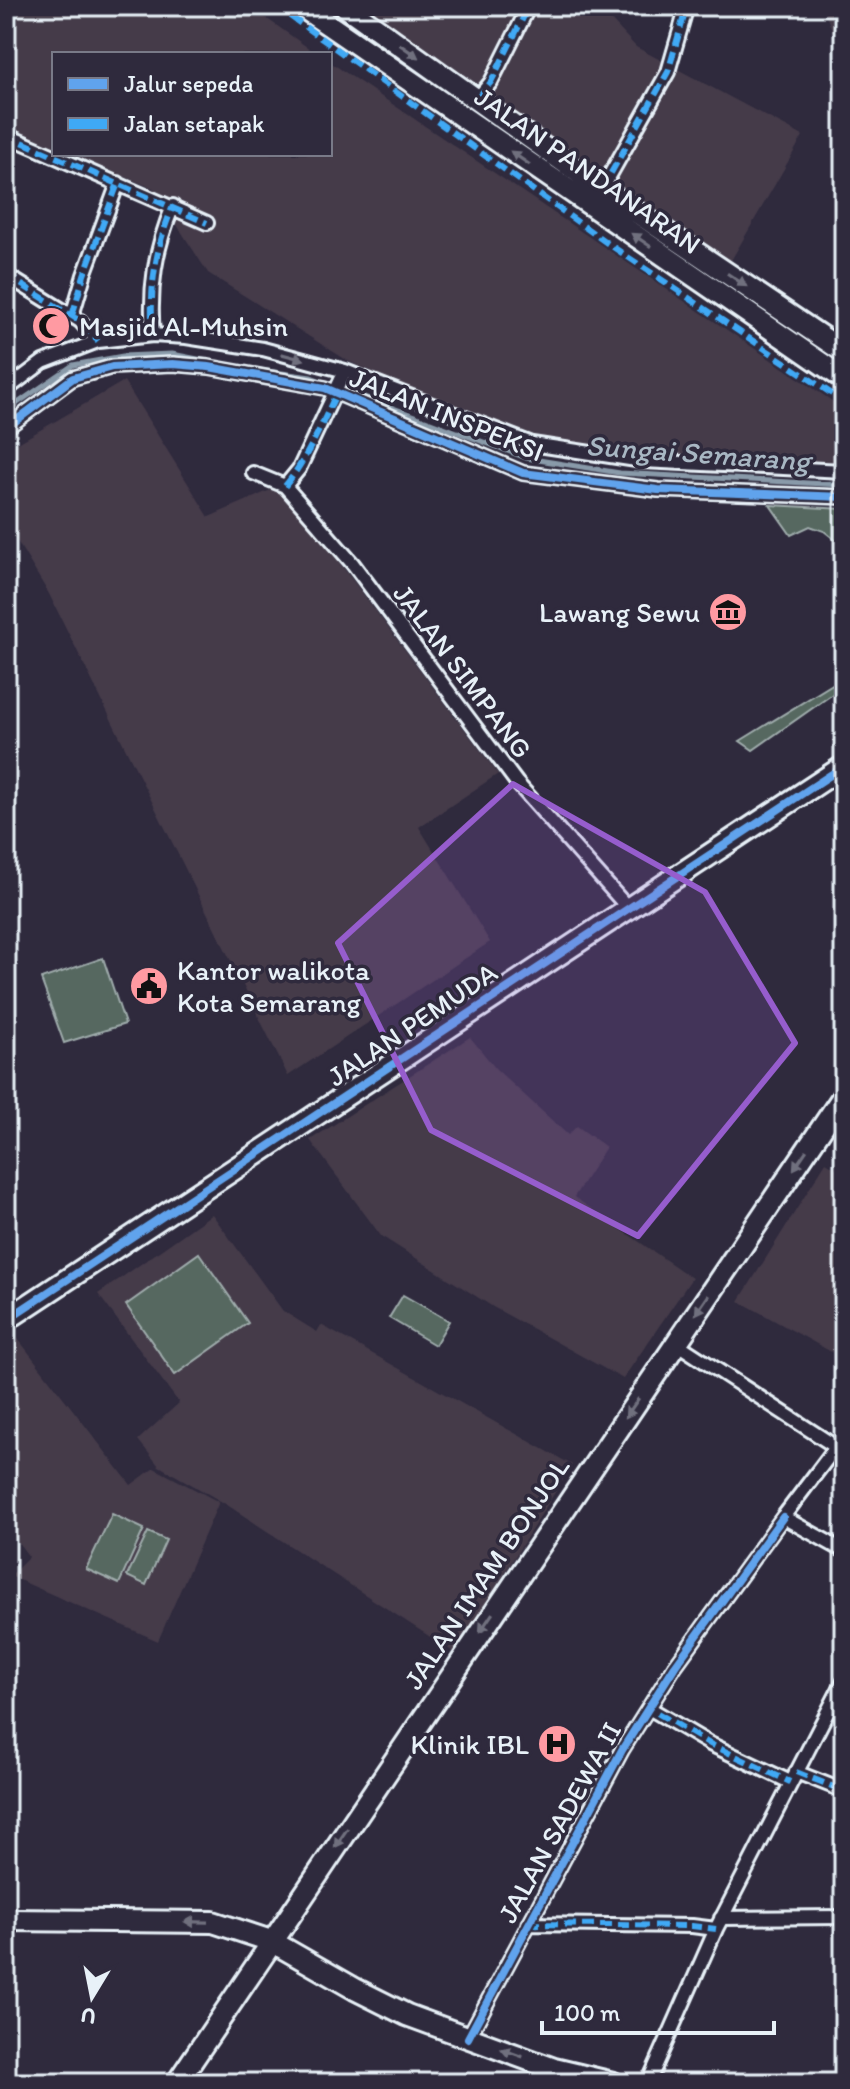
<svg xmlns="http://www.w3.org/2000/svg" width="850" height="2089" font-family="Itim,sans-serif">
	<rect width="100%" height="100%" fill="#2f2a3d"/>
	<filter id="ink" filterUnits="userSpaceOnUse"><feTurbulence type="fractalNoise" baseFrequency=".0125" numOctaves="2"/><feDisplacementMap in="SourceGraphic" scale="16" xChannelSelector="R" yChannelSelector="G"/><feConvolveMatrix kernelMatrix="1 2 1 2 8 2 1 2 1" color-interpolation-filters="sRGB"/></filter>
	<g filter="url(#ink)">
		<!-- built -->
		<path fill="#443a49" d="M13,6h236l68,48h-263v96l-48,-19v-108z
			M361,6h237l38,41 167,89 -78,135 -317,-234z
			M822,6h22v53z
			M330,62l514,347v58l-203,-9 -116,-18 -177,-79 -140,-88 -55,-85 -87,-34h264z
			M124,381l85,136 66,-29 34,34 189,252 -79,53 71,115 -202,134 -239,-482 -43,-71v-73z
			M470,1037l26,32 72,66 9,-9 29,21 -32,50 118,81 -69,101 -130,-72 -112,-71 -71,-96z
			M826,1162l18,11v186l-105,-58z
			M212,1214l71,97 34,21 4,-7 251,140 -117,188 -231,-150 -65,-37 -21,-26 41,-37 -81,-109z
			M12,1331l119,154 23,-17 65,34 -61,139 -148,-65 19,-19 -23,-31v-191z"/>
		<!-- green -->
		<path fill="#566860" stroke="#9facac" stroke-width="2" d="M770,505l74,4v38l-20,-16 -14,-5 -19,9z
			M844,677v9l-91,64 -13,-9z
			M103,958l22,66 -61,19 -23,-64z
			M199,1253l49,70 -73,52 -49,-70z
			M403,1295l46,26 -14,24 -46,-27z
			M112,1514l32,15 -25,55 -33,-15z
			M148,1532l18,8 -20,45 -19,-9z"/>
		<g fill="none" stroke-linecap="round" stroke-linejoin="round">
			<!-- stream -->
			<path stroke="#899aa9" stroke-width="5" d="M238,367l73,10 215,81 94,15 224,12
				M6,411l67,-46 50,-9 49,-2 41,8"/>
			<defs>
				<path id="street" d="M477,99l14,-17 38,-76
					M6,135l201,88
					M602,189l66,-117 19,-66
					M6,275l74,46 18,20
					M72,316l12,-41 34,-92
					M153,335c-4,-46 2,-86 20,-129
					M6,390l37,-28 55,-21 55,-6 33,2 77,12 82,22 187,73 111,17 201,10
					M6,428l67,-50 39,-11 61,-3 36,3 116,21 198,85 135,17 186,7
					M253,473l32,13 68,78 164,219 111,125
					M285,486l14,-17 46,-98
					M676,1343l160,104 -53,70 61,34
					M649,1708l61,36 80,38
					M796,1772l48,19
					M721,1918l123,-1
					M528,1924l164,2 24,3
					M468,2038l154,-288 53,-84 108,-149
					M648,2083l68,-154 128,-249"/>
				<path id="primary" d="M301,6l543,373
					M345,6l257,183 242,163
					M6,1320l838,-554
					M6,1920l207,2 58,19 84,48 52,26 147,54 59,14
					M177,2083l667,-988"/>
			</defs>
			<!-- street casing -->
			<use href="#street" stroke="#e8f1f8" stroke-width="18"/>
			<!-- primary casing -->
			<use href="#primary" stroke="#e8f1f8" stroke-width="26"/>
			<!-- street -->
			<use href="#street" stroke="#2f2a3d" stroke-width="12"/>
			<!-- primary -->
			<use href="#primary" stroke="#2f2a3d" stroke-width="20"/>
			<!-- quiet -->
			<path stroke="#3fa9f5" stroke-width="6" stroke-dasharray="12 6" stroke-linecap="butt" d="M276,6l331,237 237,159
				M477,99l14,-17 38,-76
				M6,135l201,88
				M602,189l66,-117 19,-66
				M6,275l74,46 18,20
				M72,316l12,-41 34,-92
				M153,335c-4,-46 2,-86 20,-129
				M285,486c22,-27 36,-60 51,-92l-4,-3
				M653,1701l-4,7 61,36 80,38
				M796,1772l48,19
				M528,1924l164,2 24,3"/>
			<defs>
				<path id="cycleway" d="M6,428l67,-50 39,-11 61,-3 36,3 116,21 198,85 135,17 186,7
					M6,1320l838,-554
					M468,2038l154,-288 53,-84 108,-149"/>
			</defs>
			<!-- cycleway casing -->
			<use href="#cycleway" stroke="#2f2a3d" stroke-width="13"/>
			<!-- cycleway -->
			<use href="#cycleway" stroke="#60a3ed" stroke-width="8"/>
		</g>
		<!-- one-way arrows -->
		<defs><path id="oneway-solid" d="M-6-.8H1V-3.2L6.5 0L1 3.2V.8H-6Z" transform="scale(2)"/></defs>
		<g fill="#70707e">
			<use href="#oneway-solid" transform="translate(409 51) rotate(35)"/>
			<use href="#oneway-solid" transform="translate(520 158) rotate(-145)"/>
			<use href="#oneway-solid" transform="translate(641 240) rotate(-146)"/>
			<use href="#oneway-solid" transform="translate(737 280) rotate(34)"/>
			<use href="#oneway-solid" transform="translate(293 357) rotate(15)"/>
			<use href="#oneway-solid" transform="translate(800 1160) rotate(124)"/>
			<use href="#oneway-solid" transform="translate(702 1305) rotate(124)"/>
			<use href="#oneway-solid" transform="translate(632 1408) rotate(124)"/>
			<use href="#oneway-solid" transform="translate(486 1623) rotate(124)"/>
			<use href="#oneway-solid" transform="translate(341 1838) rotate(124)"/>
			<use href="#oneway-solid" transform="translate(196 1922) rotate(-179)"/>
			<use href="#oneway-solid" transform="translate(512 2053) rotate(-160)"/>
		</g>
	</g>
	<!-- marked area -->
	<path fill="#965dcd" fill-opacity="0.2" stroke="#965dcd" stroke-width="6" stroke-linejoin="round" d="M513,784l192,108 90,151 -157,193 -207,-106 -93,-187z"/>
	<!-- icons -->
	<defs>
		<symbol id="mosque-disc" viewBox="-11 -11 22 22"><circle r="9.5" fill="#ff9aa2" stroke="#2f2a3d"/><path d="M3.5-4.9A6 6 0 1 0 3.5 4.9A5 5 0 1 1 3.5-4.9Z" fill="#111"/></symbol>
		<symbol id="museum-disc" viewBox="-11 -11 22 22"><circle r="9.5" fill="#ff9aa2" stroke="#2f2a3d"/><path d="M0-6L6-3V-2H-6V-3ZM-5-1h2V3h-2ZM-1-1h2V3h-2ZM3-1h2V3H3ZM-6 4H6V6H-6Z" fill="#111"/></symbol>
		<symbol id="civic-disc" viewBox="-11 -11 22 22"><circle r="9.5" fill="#ff9aa2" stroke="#2f2a3d"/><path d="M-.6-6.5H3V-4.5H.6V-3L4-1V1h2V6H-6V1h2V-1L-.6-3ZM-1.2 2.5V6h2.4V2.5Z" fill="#111"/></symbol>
		<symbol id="hospital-disc" viewBox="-11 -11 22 22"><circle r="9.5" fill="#ff9aa2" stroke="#2f2a3d"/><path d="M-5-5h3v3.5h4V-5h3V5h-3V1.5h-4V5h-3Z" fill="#111"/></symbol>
	</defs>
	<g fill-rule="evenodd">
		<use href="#mosque-disc" x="29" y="304" width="44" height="44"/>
		<use href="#museum-disc" x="706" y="590" width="44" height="44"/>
		<use href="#civic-disc" x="127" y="964" width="44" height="44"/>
		<use href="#hospital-disc" x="535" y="1722" width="44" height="44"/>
	</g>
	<g text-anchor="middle" stroke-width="7" stroke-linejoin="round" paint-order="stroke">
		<!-- street labels -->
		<g font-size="28" fill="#e8f1f8" stroke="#2f2a3d">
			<text transform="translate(588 170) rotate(35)" y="10">JALAN PANDANARAN</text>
			<text transform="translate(447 414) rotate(22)" y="10">JALAN INSPEKSI</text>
			<text transform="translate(463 671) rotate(53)" y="10">JALAN SIMPANG</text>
			<text transform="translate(412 1024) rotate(-34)" y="10">JALAN PEMUDA</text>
			<text transform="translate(486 1573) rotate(-56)" y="10">JALAN IMAM BONJOL</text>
			<text transform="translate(559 1822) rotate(-61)" y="10">JALAN SADEWA II</text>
		</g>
		<!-- poi labels -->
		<g font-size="28" fill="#e8f1f8" stroke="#2f2a3d" text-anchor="start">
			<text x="79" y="336">Masjid Al-Muhsin</text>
			<text x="700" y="622" text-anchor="end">Lawang Sewu</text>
			<text x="177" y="980">Kantor walikota<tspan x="177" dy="32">Kota Semarang</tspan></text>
			<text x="529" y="1754" text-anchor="end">Klinik IBL</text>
		</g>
		<!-- water labels -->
		<g font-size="30" font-style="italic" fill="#a8b7c3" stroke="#2f2a3d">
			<text transform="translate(698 453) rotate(4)" y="10">Sungai Semarang</text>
		</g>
	</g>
	<!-- margin -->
	<rect width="850" height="2089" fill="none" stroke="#2f2a3d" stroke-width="32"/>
	<rect x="16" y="16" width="818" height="2057" fill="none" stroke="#e8f1f8" stroke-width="3" filter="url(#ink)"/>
	<!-- legend -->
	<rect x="52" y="52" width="280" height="104" fill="#2f2a3d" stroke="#797a88" stroke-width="2"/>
	<rect x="68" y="78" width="40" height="12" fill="#60a3ed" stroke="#797a88" stroke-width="2"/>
	<text x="124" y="92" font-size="24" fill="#e8f1f8">Jalur sepeda</text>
	<rect x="68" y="118" width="40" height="12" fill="#3fa9f5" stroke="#797a88" stroke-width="2"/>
	<text x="124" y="132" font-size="24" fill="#e8f1f8">Jalan setapak</text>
	<!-- north arrow -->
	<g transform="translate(92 1997) rotate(190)" stroke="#2f2a3d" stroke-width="6" paint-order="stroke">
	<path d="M0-6L14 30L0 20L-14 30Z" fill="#e8f1f8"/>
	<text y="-12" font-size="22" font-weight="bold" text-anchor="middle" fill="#e8f1f8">U</text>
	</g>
	<!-- scale -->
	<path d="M542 2021v12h232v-12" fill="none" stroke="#e8f1f8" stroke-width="4"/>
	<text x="554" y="2021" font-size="24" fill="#e8f1f8" stroke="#2f2a3d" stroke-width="6" paint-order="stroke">100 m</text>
</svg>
